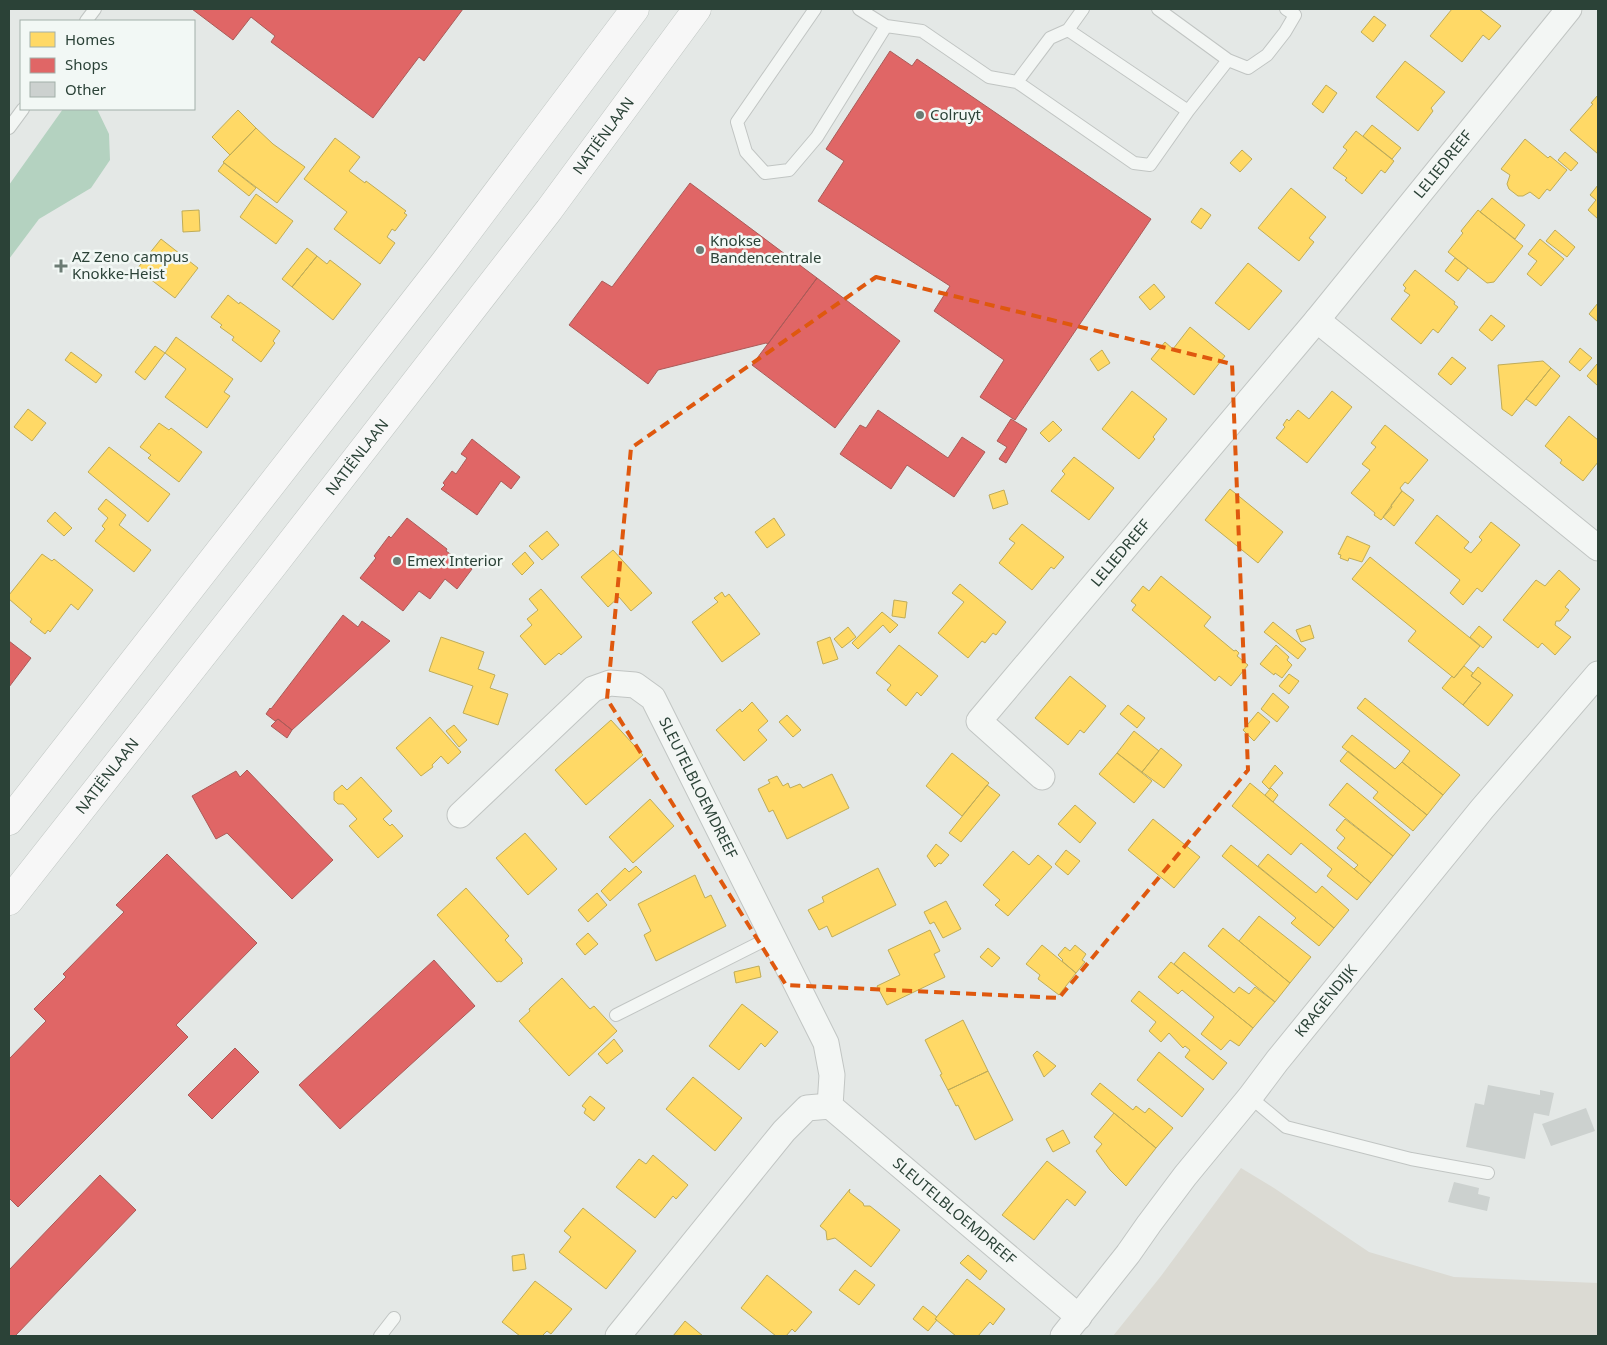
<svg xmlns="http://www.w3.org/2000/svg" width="1607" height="1345" font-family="'Noto Sans',sans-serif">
	<rect width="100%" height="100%" fill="#e4e8e6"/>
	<!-- green -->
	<path fill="#dbdad3" d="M1241,1168l33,20 95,64 85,25 144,6v53h-485l48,-60z"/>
	<!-- water -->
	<path fill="#b4d2c0" d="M63,109h34l12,25 1,26 -19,28 -52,31 -30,40v-74z"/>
	<!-- homes -->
	<path fill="#ffd966" stroke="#bfac58" d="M1452,9h27l22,17 -12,14 -6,-5 -21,27 -32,-26z
		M1374,16l12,9 -13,17 -12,-10z
		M1405,61l40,31 -14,16 2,3 -15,20 -42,-34z
		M1326,85l11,8 -14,20 -11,-9z
		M1598,95v59l-28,-24 23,-26 -2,-1z
		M238,110l18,18 -26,27 -18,-18z
		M1372,125l29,23 -9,11 -29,-23z
		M256,128l17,16 32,23 -28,36 -54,-41z
		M1356,131l38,30 -9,12 -4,-3 -19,24 -17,-14 2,-2 -14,-10 14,-18 -4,-3z
		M335,138l25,19 -11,14 16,12 1,-2 40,30 -2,2 3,2 -12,16 -3,-2 -5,8 8,6 -15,21 -46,-35 13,-17 -43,-33z
		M1525,139l23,19 2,-2 17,14 -17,21 -3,-2 -8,10 -9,-7 -7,4h-5l-9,-7 -2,-5 3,-9 -9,-6z
		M1242,150l10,9 -12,13 -10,-9z
		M1565,152l13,11 -7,8 -13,-11z
		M224,163l32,25 -7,8 -31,-25z
		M1598,185v34l-10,-9 8,-10 -6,-5z
		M1291,188l35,29 -17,21 5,4 -15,19 -41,-33z
		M256,194l37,27 -17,23 -36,-27z
		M1492,198l33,27 -10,14 -35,-27z
		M1201,208l10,7 -10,14 -10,-7z
		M199,210l1,21 -17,1 -1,-21z
		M1478,210l45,36 -29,36 -7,1 -39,-31 15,-19 -2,-2z
		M1555,230l20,17 -8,10 -21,-16z
		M161,239l37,29 -23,30 -38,-29z
		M1540,239l24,20 -23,27 -14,-12 10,-13 -9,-7z
		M307,248l10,8 -25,31 -10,-8z
		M317,256l10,8 3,-4 31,24 -28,36 -41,-33z
		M1455,258l13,10 -10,13 -13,-10z
		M1248,263l34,28 -33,39 -34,-27z
		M1415,270l40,32 -1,2 4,3 -20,26 -5,-4 -12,15 -30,-25 19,-24 -6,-4 2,-3 -3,-3z
		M1154,284l11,13 -15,13 -11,-13z
		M228,295l11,9 1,-2 40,29 -7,10 2,2 -14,19 -29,-22 2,-3 -14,-10 2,-2 -11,-8z
		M1598,303v19l-9,-8z
		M1491,315l14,11 -13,15 -13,-11z
		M1190,327l35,29 -31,39 -43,-36 14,-17 8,7z
		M176,337l57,42 -9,13 6,4 -23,32 -42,-31 21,-28 -21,-16z
		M155,346l10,7 -20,27 -10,-8z
		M1580,348l12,10 -12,13 -11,-9z
		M1102,350l8,13 -12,8 -8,-12z
		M71,352l31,23 -6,8 -31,-23z
		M1452,357l14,11 -15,17 -13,-11z
		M1543,361l8,7 -39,48 -10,-7 -4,-44z
		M1597,364l1,1v21l-11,-10z
		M1551,368l9,8 -24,30 -10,-7z
		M1132,391l35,28 -14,18 2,2 -16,20 -37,-30z
		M1332,391l20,16 -45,56 -31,-25 9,-11 -2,-2 4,-6 2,2 9,-11 11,9z
		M28,409l18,14 -14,18 -18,-14z
		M1569,416l29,24v22l-15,19 -23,-18 2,-3 -17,-14z
		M1053,421l9,9 -13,12 -9,-9z
		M159,423l10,7 2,-2 31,24 -23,30 -31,-24 3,-3 -11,-8z
		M1385,425l43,35 -20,24 -3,-2 -5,6 2,3 -11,14 1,2 -11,13 -7,-5 1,-2 -24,-20 19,-23 -8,-6 14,-17 -5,-4z
		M109,447l61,47 -22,28 -60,-50z
		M1074,457l40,31 -25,32 -38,-29 14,-17 -3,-3z
		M1230,489l53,43 -25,31 -53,-43z
		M1004,490l4,14 -15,5 -4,-14z
		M1402,491l12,9 -20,26 -11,-9z
		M106,499l20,16 -7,10 32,25 -17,22 -39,-31 10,-12 -3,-3 6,-8 -10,-9z
		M55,512l17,16 -8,8 -17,-15z
		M1437,515l32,27 -5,6 7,5 11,-13 -3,-3 12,-15 29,23 -38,47 -5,-4 -14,17 -13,-12 10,-13 -45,-37z
		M774,518l11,17 -18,13 -12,-16z
		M1022,524l42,33 -10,12 -3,-2 -19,23 -33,-27 16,-20 -6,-4z
		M547,531l12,14 -17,15 -13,-14z
		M1347,536l23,10 -8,16 -13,-4 -1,3 -8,-3 1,-3 -3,-1z
		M613,550l39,43 -21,18 -12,-14 -11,10 -27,-30z
		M525,552l9,11 -12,12 -10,-11z
		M42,554l10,7 2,-2 39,31 -15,20 -7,-6 -21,28 -2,-2 -3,4 -15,-12 2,-3 -23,-20v-4z
		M1370,557l110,89 -26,32 -46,-37 8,-10 -64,-52z
		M1559,570l21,19 -15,18 4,3 -9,11h-4l-1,4 16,12 -16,18 -13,-12 -4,5 -35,-28 33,-40 9,6z
		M1161,576l50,41 -7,9 30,25 2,-1 3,3 -2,3 11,9 -17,21 -12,-10 -4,5 -83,-71 4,-5 -5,-4 12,-15 6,5z
		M960,584l46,38 -10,13 -3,-2 -8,10 -3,-2 -14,17 -30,-25 26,-31 -12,-9z
		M541,589l41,48 -21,18 -2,-2 -14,12 -25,-29 12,-11 -5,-6 11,-9 -9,-11z
		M722,592l3,5 4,-3 31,40 -38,28 -30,-40 26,-20 -4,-4z
		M894,600l13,2 -2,16 -13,-2z
		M882,612l16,13 -8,8 -7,-8 -25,24 -6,-6z
		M1273,622l33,27 -8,10 -34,-27z
		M1310,625l4,13 -13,4 -5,-12z
		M1479,626l13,11 -9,11 -13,-11z
		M848,627l8,10 -14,11 -8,-9z
		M441,637l43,15 -6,17 17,6 -5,13 18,6 -10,31 -35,-12 10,-27 -44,-15z
		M830,637l8,22 -15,5 -6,-22z
		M899,645l39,31 -17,20 -4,-4 -11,14 -19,-16 4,-5 -15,-12z
		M1276,645l13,12 -2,3 5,5 -10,13 -7,-5 -1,2 -14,-11z
		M1464,666l9,7 -2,3 10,7 -18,22 -21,-17 10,-12 2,2z
		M1478,667l35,28 -25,31 -25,-21 18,-22 -10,-7z
		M1289,674l10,7 -10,13 -10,-8z
		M1070,676l36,30 -22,27 -4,-3 -12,15 -33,-27z
		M1273,693l16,14 -12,15 -16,-13z
		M1365,698l95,77 -17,20 -41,-33 8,-11 -53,-43z
		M752,702l16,19 -10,9 9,10 -23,21 -28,-31 24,-21 2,3z
		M1128,705l17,13 -8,10 -17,-14z
		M1258,712l12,10 -16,19 -11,-11z
		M787,715l14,15 -8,7 -14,-15z
		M430,717l31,35 -13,12 -7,-8 -9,9 1,2 -12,9 -25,-28z
		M611,720l32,35 -57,50 -31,-35z
		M454,725l13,15 -8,7 -13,-16z
		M1134,731l25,20 -17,21 -25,-19z
		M1352,735l43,34 7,-7 41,33 -16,20 -85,-68z
		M1161,748l21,17 -18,23 -22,-16z
		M1348,751l79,64 -14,16 -40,-33 5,-6 -38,-31z
		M952,753l37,30 -27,33 -36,-30z
		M1117,753l35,28 -18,22 -35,-29z
		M1275,765l8,8 -14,16 -7,-7z
		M832,774l17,34 -62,31 -14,-29 -4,2 -11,-23 12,-6 -2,-3 9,-4 6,10 5,-3 2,5 10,-4 3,4z
		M361,777l31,34 -9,8 7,7 2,-2 11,12 -25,22 -29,-32 8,-7 -14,-15h-5l-4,-4v-8l8,-7 5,5z
		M1250,783l121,100 -14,17 -30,-24 5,-7 -31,-26 -10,12 -59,-49z
		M1347,783l63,52 -17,21 -64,-51z
		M987,785l13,10 -39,47 -12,-9z
		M1271,788l7,7 -5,7 -8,-7z
		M650,799l24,27 -41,37 -24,-26z
		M1075,805l21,18 -16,20 -22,-19z
		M1153,819l47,38 -26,31 -46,-38z
		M1345,819l48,37 -22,27 -17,-14 4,-4 -21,-17 8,-10 -9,-8z
		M525,833l32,36 -29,26 -32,-37z
		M936,844l13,11 -8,9 -2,-1 -4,4 -8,-11z
		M1231,845l103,83 -15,18 -28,-23 5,-5 -74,-62z
		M1066,850l14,11 -12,14 -13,-11z
		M1013,851l16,14 9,-10 14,12 -44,49 -13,-11 5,-5 -17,-15z
		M1268,854l48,39 6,-7 27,24 -15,18 -76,-62z
		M636,866l6,6 -32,29 -9,-10 24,-23 4,4z
		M878,868l18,37 -64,32 -5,-11 -8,4 -11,-20 16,-8 -2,-5z
		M695,875l10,23 6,-3 15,31 -70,35 -12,-26 7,-4 -13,-27z
		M466,888l43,48 -4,4 17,19 -1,2 2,2 -22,19 -2,-1 -2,1 -60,-67z
		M597,893l10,12 -19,17 -10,-12z
		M946,901l15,28 -18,9 -9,-16 -4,2 -6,-12z
		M1259,916l52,41 -21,26 -51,-42z
		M1223,928l67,55 -15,19 -67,-56z
		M930,930l10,21 -6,3 11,23 -58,28 -10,-19 23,-11 -12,-25z
		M588,933l10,11 -13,11 -9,-11z
		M1042,945l34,28 -17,22 -21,-16 2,-4 -14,-11z
		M1075,945l11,9 -4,6 3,2 -9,11 -14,-12 1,-1 -5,-5 7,-8 5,4z
		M988,948l12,10 -8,9 -12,-10z
		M1184,952l50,41 5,-6 10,7 6,-7 20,15 -22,26 -79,-64z
		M1171,962l82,66 -14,18 -9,-6 -9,10 -20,-16 13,-17 -32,-27 -4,4 -20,-17z
		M759,966l2,11 -25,6 -2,-11z
		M562,978l28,31 4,-3 23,25 -48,45 -50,-55 11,-10 -1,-2z
		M1139,991l88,72 -14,17 -28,-23 5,-7 -5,-4 -2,2 -14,-15 -8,9 -12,-11 7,-9 -25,-21z
		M742,1004l36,28 -13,15 -4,-4 -22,27 -30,-24z
		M963,1020l25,51 -40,19 -8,-15 2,-1 -17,-34z
		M614,1039l9,12 -16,13 -9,-10z
		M1037,1051l19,15 -12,11 -11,-22z
		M1159,1052l45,37 -22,28 -45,-37z
		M988,1071l25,49 -38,20 -17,-35 -2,1 -8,-16z
		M693,1077l49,41 -27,33 -49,-42z
		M1100,1083l33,27 3,-4 9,7 4,-5 24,20 -17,20 -65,-54z
		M590,1096l15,12 -11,13 -10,-8 2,-4 -4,-3z
		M1114,1113l42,35 -30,38 -16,-16 -14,-19 6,-7 -8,-7z
		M1063,1130l7,13 -17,9 -7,-13z
		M653,1155l35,30 -12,14 -3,-3 -18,22 -39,-31 23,-28 7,5z
		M1047,1161l39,31 -11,14 -8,-7 -33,41 -32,-25z
		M850,1189l-1,3 14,11 1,3h6l30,24 -29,37 -36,-29 -8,2 -1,-9 -6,-5z
		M583,1208l53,43 -30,38 -47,-37 12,-15 -7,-6z
		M524,1254l2,15 -13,2 -1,-15z
		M968,1255l19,16 -7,9 -20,-17z
		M855,1270l20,15 -16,20 -20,-15z
		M767,1275l45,37 -17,20 -3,-3 -6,7h-10l-35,-28z
		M967,1279l38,30 -12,16 -3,-3 -12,14h-22l-21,-17z
		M535,1281l37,28 -21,25 -4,-3 -5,5h-22l-18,-14z
		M923,1306l14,11 -2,2 2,1 -9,11 -15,-12z
		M685,1321l18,15h-30z"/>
	<!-- shops -->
	<path fill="#e06666" stroke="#aa5b58" d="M192,9h271l-39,52 -5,-4 -46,61 -102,-76 4,-6 -24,-19 -18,23z
		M890,51l22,15 5,-7 234,160 -136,201 -35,-23 24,-37 -70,-49 16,-25 -132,-85 26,-40 -18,-12z
		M690,183l127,95 -49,66 -2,-1 -108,27 -10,14 -79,-59 33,-44 10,6z
		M817,278l83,63 -65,87 -83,-63z
		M878,410l70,48 14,-21 23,15 -31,45 -47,-32 -16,24 -51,-35 20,-29 6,3z
		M1011,419l16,10 -21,34 -7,-4 8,-12 -10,-6z
		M472,439l48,38 -9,12 -10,-8 -24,34 -36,-26 4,-4 -2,-2 9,-12 4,3 11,-16 -6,-4z
		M407,518l40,31 -1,2 26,18 -15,20 -12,-10 -15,20 -11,-8 -16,20 -43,-33 16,-20 -2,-2 15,-20 2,2z
		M343,615l15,12 4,-6 28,20 -98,89 -14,-11 -3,2 -9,-7 4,-6 1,1z
		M9,641l22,17 -22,29z
		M278,719l14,11 -5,8 -16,-12z
		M247,770l86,90 -41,39 -65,-66 -11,6 -24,-43 44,-25 4,6z
		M167,854l90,89 -81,82 12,12 -170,170 -9,-9v-139l37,-38 -12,-12 32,-32 -3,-3 61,-62 -8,-7z
		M434,960l41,46 -135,123 -41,-44z
		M235,1048l24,24 -47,47 -24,-24z
		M100,1175l36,35 -121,126h-6v-66z"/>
	<!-- building -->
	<path fill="#ccd1cf" d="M1488,1085l52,10v-5l14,3 -5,23 -15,-3 -9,46 -59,-12 9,-44 9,2z
		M1586,1108l9,23 -44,15 -9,-22z
		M1454,1182l25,6 -1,6 12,3 -3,14 -39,-9z"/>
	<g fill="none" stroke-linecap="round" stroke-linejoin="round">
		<defs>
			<path id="service" d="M815,9l-78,113 9,30 19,21 24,-3 28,-33 69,-111 36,5 67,46 28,5 117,81 16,2 38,-54 40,-51 20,8 19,-13 18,-23 10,-17 -9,-6
				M859,9l27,17
				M1158,9l70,51
				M86,21l9,-12
				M1068,30l120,81
				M1017,82l33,-44 18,-8 15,-21
				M9,128l14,-19
				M616,1015l157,-79
				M1250,1097l36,30 125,32 77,14
				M380,1336l14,-18"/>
			<g id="minor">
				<path d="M1317,320l281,228"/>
				<path id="s1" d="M1042,777l-63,-56 338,-401 252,-311"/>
				<path id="s2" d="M460,815l133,-126 17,-6 25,2 18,13 173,345 6,32 -2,31 249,211"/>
				<path d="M618,1336l166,-205 23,-23 23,-2"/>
				<path id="s3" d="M1063,1336l65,-82 21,-30 36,-48 65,-79 27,-36 205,-252 116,-135"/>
			</g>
			<g id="primary">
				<path d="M9,821l435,-558 191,-254"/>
				<path id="s4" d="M9,901l263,-334 277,-357 148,-201"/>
			</g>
		</defs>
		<!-- service casing -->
		<use href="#service" stroke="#c1c5c3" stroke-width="14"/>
		<!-- minor casing -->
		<use href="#minor" stroke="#c1c5c3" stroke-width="27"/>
		<!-- primary casing -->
		<use href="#primary" stroke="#c0c6c3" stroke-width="29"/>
		<!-- service -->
		<use href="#service" stroke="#f3f6f4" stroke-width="12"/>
		<!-- minor -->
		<use href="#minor" stroke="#f3f6f4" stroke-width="25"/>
		<!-- primary -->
		<use href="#primary" stroke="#f7f7f7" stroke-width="28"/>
	</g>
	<!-- marked area -->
	<path fill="none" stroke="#df580e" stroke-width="4" stroke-dasharray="10 6" stroke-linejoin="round" d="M876,277l356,87 16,406 -189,228 -273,-13 -179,-286 24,-251z"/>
	<!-- markers -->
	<g fill="#6c7c74" stroke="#f2f8f5" stroke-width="2">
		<circle cx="920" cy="115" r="5"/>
		<circle cx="700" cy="250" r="5"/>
		<path d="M58.5 258.5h5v5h5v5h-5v5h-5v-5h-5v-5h5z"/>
		<circle cx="397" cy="561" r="5"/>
	</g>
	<g text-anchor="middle" stroke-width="5" stroke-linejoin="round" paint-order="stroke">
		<!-- poi labels -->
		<g font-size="15" fill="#2b4237" stroke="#f2f8f5" text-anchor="start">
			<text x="930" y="120">Colruyt</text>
			<text x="710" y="246">Knokse<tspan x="710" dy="17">Bandencentrale</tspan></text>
			<text x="72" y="262">AZ Zeno campus<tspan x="72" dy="17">Knokke-Heist</tspan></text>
			<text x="407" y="566">Emex Interior</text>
		</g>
		<!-- street labels -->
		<g font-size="15" fill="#2b4237" stroke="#f2f8f5">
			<text dy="5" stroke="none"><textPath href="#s4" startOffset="969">NATIËNLAAN</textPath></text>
			<text dy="5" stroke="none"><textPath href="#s1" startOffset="809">LELIEDREEF</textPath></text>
			<text dy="5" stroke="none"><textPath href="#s4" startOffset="564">NATIËNLAAN</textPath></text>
			<text dy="5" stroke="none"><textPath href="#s1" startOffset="304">LELIEDREEF</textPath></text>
			<text dy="5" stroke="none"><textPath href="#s4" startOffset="159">NATIËNLAAN</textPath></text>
			<text dy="5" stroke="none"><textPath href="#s2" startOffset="349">SLEUTELBLOEMDREEF</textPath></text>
			<text dy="5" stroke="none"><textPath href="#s3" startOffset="426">KRAGENDIJK</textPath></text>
			<text dy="5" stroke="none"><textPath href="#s2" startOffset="861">SLEUTELBLOEMDREEF</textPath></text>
		</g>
	</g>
	<!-- border -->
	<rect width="1607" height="1345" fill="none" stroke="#2b4237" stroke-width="20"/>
	<!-- legend -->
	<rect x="20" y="20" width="175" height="90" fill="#f2f8f5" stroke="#a2afa9"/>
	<rect x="30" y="32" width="25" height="15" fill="#ffd966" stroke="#a2afa9"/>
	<text x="65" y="45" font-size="15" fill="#2b4237">Homes</text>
	<rect x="30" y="58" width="25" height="15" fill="#e06666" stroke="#a2afa9"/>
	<text x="65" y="70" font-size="15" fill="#2b4237">Shops</text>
	<rect x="30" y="82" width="25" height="15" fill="#ccd1cf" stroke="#a2afa9"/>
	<text x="65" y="95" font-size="15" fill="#2b4237">Other</text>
</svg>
